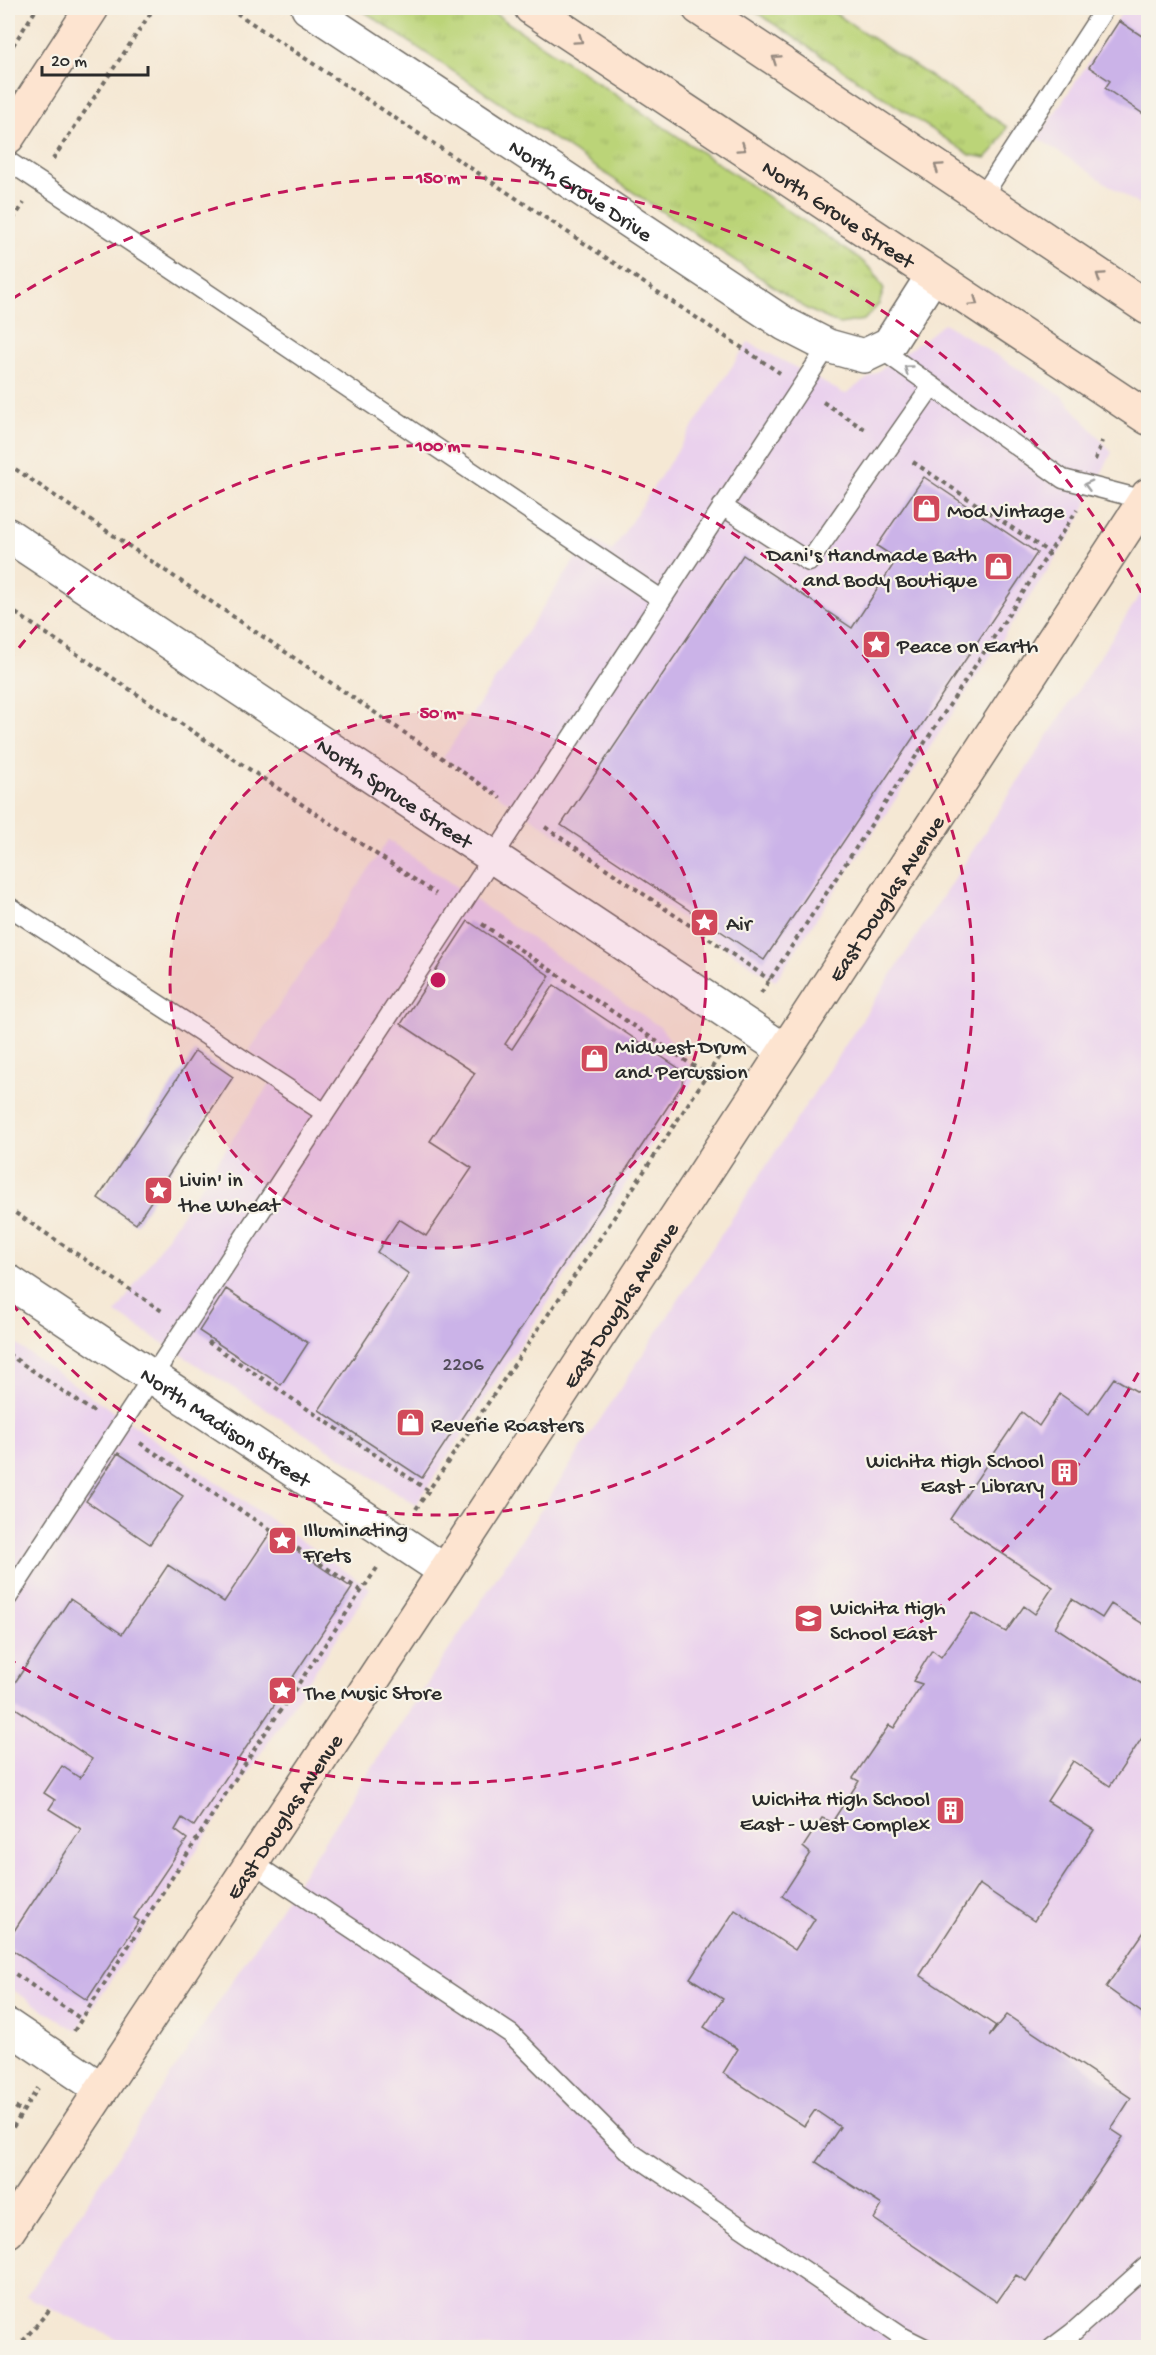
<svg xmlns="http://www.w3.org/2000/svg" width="1156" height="2355" font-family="'Gochi Hand',sans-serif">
	<defs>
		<pattern id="grass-tufts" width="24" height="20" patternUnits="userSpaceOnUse" patternTransform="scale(1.5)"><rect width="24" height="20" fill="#bbd478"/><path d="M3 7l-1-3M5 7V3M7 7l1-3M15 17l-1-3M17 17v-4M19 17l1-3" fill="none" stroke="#a1b668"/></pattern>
	</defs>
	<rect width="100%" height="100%" fill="#f7f3e8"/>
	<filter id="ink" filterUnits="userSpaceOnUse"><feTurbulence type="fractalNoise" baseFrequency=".0167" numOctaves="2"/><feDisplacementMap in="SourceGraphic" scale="12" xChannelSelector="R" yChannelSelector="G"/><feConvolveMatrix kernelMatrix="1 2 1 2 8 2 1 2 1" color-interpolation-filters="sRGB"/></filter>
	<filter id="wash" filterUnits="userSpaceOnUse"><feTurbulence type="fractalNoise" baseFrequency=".008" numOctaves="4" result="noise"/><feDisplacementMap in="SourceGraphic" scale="24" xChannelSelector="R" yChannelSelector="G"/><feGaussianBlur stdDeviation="1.35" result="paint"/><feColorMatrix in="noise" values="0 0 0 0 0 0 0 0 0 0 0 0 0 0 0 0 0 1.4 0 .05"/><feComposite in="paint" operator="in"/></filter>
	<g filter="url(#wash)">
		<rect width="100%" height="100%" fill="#f5e8d4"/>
		<!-- built -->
		<path fill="#ead1ed" d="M1125,8h23v203l-110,-73z
			M944,323l117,72 51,57 -40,81 -297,448 -332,-223 146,-220 23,13 136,-209 97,52 78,-54z
			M1148,583v1764h-1015l-107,-51z
			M388,840l272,187 37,47 -281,431 -300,-192 157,-234 -23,-29z
			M8,1339l362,249 -293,443 -69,-44z"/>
		<!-- grass -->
		<path fill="url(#grass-tufts)" stroke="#738052" stroke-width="1.5" d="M359,8h127l373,250 15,14 10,17 -5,15 -15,16 -25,4 -32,-15z
			M750,8h77l180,119 -10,19 -11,12 -16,-3z"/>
		<g id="blocks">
			<!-- building -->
			<path fill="#cbb3e8" d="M1119,21l29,19v77l-43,-29 5,-7 -21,-14z
				M924,477l113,76 -273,407 -203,-135 182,-270 109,73 45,-69 -20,-13z
				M468,921l82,55 -45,68 7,5 42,-64 123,82 6,7 -1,11 -35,53 -225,340 -103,-68 90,-136 -32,-22 22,-33 27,17 46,-68 -42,-27 45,-68 -74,-49z
				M195,1051l38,26 -97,147 -38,-26z
				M226,1289l82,54 -27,42 -82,-54z
				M1114,1378l34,20v229l-37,-23 -9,14 -30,-19 -17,28 93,61v41l-38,57 -37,-25 -26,40 47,29 -60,91 -55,-37 -59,91 76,51 -7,11 18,-22 124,83 -20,31 12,8 -97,144 -10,-6 -19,27 -123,-83 8,-14 -66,-43 24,-35 -25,-17 -11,16 -81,-53 15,-24 -34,-22 19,-28 -33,-21 45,-68 60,40 20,-31 -33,-23 28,-43 -7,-6 19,-29 10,4 27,-41 -6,-3 36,-53 5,3 28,-44 -9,-3 19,-31 9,7 31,-44 34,19 18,-26 11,8 18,-27 -103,-68 72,-107 17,14 21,-32 29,20z
				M118,1453l65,43 -33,48 -64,-43z
				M270,1533l82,55 -158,238 -12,-8 -7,12 12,9 -53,79 5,3 -52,79 -79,-53v-7l73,-111 -32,-20 6,-9 -11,-7 18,-27 18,12 12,-19 -84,-56v-10l62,-94 52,35 46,-69 56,37z
				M1148,1926v91l-42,-30z"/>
		</g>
	</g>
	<g filter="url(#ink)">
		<use href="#blocks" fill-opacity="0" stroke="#726d66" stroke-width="1.5"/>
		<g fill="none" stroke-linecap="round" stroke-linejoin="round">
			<defs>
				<path id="lane" d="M8,161l162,107 491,331
					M982,197l123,-189
					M879,348l184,131 82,21
					M722,506l87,56 123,-176
					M8,906l317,207
					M8,1597l820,-1251
					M253,1863l258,171 116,116 274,186 24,12
					M1052,2348l20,-15 76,-68"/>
				<g id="street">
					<path id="s1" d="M308,8l477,316 43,22 36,10 25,-12 44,-69"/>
					<path id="s2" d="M8,535l776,515"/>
					<path id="s3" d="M8,1281l437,290"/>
					<path d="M8,2026l93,63"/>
				</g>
				<g id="secondary">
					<path id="s4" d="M531,8l617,410"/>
					<path d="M699,8l449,300"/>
					<path d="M8,137l84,-129"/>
					<path id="s5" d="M8,2231l437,-660 703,-1076"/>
				</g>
			</defs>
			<!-- lane casing -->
			<use href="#lane" stroke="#726d66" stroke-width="21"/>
			<!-- street casing -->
			<use href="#street" stroke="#726d66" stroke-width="36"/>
			<!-- secondary casing -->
			<use href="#secondary" stroke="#726d66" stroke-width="36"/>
			<!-- path -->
			<path stroke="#726d66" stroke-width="4" stroke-dasharray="4.5 4.5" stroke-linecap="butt" d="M229,8l551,365
				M8,53l29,-45
				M53,159l101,-151
				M8,227l16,-24
				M823,402l44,29
				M1095,460l7,-19
				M913,462l137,91
				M8,464l493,334
				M8,608l428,286
				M545,827l225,153
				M482,924l225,151
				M761,993l316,-483
				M8,1208l154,103
				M208,1342l221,149
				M8,1354l89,60
				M140,1443l221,148
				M416,1509l195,-287 111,-170
				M8,1969l73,50
				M74,2031l183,-286 120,-177
				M8,2102l14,10
				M8,2135l30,-47
				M17,2348l34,-40"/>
			<!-- lane -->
			<use href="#lane" stroke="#fff" stroke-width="18"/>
			<!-- street -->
			<use href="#street" stroke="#fff" stroke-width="33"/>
			<!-- secondary -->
			<use href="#secondary" stroke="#fde4d0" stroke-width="33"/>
		</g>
		<!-- one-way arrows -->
		<defs><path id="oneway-chevron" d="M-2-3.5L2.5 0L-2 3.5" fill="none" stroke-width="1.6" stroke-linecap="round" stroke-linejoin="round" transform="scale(1.5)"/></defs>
		<g stroke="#94887e">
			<use href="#oneway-chevron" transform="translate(579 40) rotate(34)"/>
			<use href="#oneway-chevron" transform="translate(776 59) rotate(-146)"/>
			<use href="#oneway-chevron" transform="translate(742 148) rotate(34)"/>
			<use href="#oneway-chevron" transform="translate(938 167) rotate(-146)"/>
			<use href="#oneway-chevron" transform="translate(1100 276) rotate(-146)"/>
			<use href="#oneway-chevron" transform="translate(974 302) rotate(34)"/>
		</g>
		<g stroke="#a0a0a0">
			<use href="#oneway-chevron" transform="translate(908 369) rotate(-144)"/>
			<use href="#oneway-chevron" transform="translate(1088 485) rotate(-165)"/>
		</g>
	</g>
	<!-- distance rings -->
	<circle cx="438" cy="980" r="268" fill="#c2185b" fill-opacity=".12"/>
	<g fill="none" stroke="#c2185b" stroke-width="3" stroke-dasharray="10 8">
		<circle cx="438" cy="980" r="268"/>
		<path d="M8 662A535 535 0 1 1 8 1298"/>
		<path d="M1147 1357A803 803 0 0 1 12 1661M12 299A803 803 0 0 1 1147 603"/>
	</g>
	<!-- icons -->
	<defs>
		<symbol id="shop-square" viewBox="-11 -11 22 22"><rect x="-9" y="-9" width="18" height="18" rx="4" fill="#d1495b" stroke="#f7f3e8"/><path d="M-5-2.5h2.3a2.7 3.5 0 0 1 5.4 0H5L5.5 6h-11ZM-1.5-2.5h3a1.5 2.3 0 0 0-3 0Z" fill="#fff"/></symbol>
		<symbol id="sight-square" viewBox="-11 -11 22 22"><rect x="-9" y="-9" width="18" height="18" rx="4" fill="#d1495b" stroke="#f7f3e8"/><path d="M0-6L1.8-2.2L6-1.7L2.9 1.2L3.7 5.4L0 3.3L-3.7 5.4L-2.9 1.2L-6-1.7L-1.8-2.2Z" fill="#fff"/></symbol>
		<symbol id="building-square" viewBox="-11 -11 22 22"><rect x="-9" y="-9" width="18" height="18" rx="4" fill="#d1495b" stroke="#f7f3e8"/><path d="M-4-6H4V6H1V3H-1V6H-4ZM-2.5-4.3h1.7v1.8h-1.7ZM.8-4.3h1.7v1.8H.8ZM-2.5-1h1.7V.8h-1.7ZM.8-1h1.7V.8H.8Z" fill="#fff"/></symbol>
		<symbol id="school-square" viewBox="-11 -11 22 22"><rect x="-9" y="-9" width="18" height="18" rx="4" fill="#d1495b" stroke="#f7f3e8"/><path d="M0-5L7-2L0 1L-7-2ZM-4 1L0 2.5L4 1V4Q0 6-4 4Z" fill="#fff"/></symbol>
	</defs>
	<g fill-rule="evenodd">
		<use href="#shop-square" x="910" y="492" width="33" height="33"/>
		<use href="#shop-square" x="982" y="550" width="33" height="33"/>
		<use href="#sight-square" x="860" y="628" width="33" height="33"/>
		<use href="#sight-square" x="688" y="906" width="33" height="33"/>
		<use href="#shop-square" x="578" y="1042" width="33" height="33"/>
		<use href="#sight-square" x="142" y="1174" width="33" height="33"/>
		<use href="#shop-square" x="394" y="1406" width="33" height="33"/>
		<use href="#building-square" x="1048" y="1456" width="33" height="33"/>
		<use href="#sight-square" x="266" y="1524" width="33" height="33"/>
		<use href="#school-square" x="792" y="1602" width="33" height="33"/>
		<use href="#sight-square" x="266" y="1674" width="33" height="33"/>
		<use href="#building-square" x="934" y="1794" width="33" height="33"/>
	</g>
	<g text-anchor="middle" stroke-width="4.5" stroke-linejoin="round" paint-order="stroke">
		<!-- number labels -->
		<g font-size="20" fill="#534d5a">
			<text x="463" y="1370">2206</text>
		</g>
		<!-- street labels -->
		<g font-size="22" fill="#2b2b2b" stroke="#f7f3e8">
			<text dy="8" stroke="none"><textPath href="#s1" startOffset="328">North Grove Drive</textPath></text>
			<text dy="8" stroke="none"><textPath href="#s4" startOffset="370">North Grove Street</textPath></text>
			<text dy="8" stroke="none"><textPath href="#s2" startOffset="465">North Spruce Street</textPath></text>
			<text dy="8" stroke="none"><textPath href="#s5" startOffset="1596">East Douglas Avenue</textPath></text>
			<text dy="8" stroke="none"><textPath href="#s5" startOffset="1110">East Douglas Avenue</textPath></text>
			<text dy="8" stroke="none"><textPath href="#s3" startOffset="262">North Madison Street</textPath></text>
			<text dy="8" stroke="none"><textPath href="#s5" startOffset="498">East Douglas Avenue</textPath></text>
		</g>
		<!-- poi labels -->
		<g font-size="22" fill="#2b2b2b" stroke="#f7f3e8" text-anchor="start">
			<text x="947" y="517">Mod Vintage</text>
			<text x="977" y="561" text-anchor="end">Dani's Handmade Bath<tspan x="977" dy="25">and Body Boutique</tspan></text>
			<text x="897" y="652">Peace on Earth</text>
			<text x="726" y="930">Air</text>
			<text x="615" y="1053">Midwest Drum<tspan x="615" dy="25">and Percussion</tspan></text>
			<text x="179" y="1186">Livin' in<tspan x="179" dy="25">the Wheat</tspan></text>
			<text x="431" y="1431">Reverie Roasters</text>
			<text x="1044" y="1467" text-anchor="end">Wichita High School<tspan x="1044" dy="25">East - Library</tspan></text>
			<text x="303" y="1536">Illuminating<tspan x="303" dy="25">Frets</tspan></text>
			<text x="830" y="1614">Wichita High<tspan x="830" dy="25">School East</tspan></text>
			<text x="304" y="1699">The Music Store</text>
			<text x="930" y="1805" text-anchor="end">Wichita High School<tspan x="930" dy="25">East - West Complex</tspan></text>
		</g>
	</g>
	<circle cx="438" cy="980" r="9" fill="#c2185b" stroke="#f7f3e8" stroke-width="3"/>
	<g font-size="18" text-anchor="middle" font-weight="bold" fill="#c2185b" stroke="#f7f3e8" stroke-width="4.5" stroke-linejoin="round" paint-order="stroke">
		<text x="438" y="183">150 m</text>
		<text x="438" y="451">100 m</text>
		<text x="438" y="718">50 m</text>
	</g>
	<!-- margin -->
	<rect width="1156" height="2355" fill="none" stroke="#f7f3e8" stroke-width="30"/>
	<!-- scale -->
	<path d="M42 66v9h106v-9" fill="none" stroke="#2b2b2b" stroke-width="3"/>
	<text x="51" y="66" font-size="18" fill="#2b2b2b" stroke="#f7f3e8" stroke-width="4.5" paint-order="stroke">20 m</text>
</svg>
